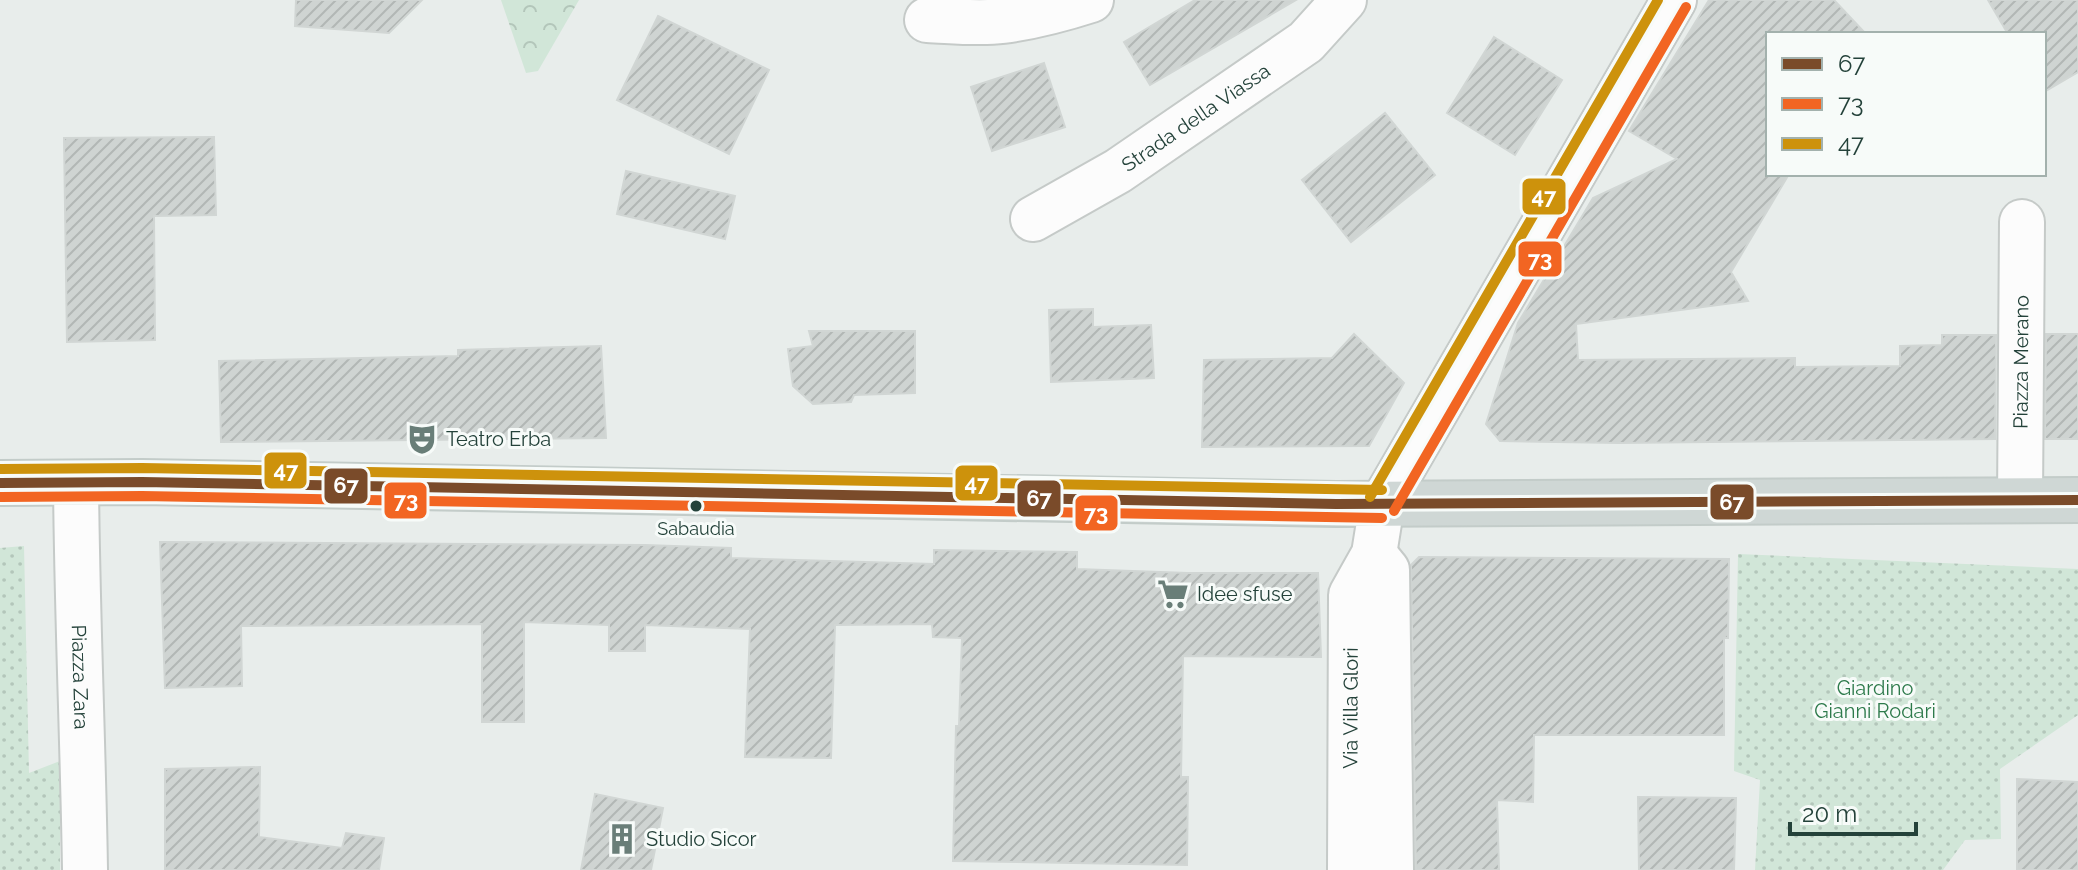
<svg xmlns="http://www.w3.org/2000/svg" width="2078" height="870" font-family="Raleway,sans-serif">
	<defs>
		<pattern id="green-dots" width="8" height="8" patternUnits="userSpaceOnUse" patternTransform="scale(2)"><rect width="8" height="8" fill="#d1e6d8"/><path d="M2 2h.1M6 6h.1" fill="none" stroke="#b3c6ba" stroke-width="1.8" stroke-linecap="round"/></pattern>
		<pattern id="forest-crowns" width="20" height="18" patternUnits="userSpaceOnUse" patternTransform="scale(2)"><rect width="20" height="18" fill="#d1e6d8"/><path d="M2 6a3 3 0 1 1 6 0M12 15a3 3 0 1 1 6 0" fill="none" stroke="#b3c6ba"/></pattern>
		<pattern id="building-hatch" width="6" height="6" patternUnits="userSpaceOnUse" patternTransform="scale(2)"><rect width="6" height="6" fill="#cfd4d2"/><path d="M-1 1l2-2M0 6l6-6M5 7l2-2" fill="none" stroke="#b2b7b5"/></pattern>
	</defs>
	<rect width="100%" height="100%" fill="#e8edeb"/>
	<!-- green -->
	<path fill="url(#green-dots)" d="M24,546l5,227 31,-12v109h-60v-322z
		M1738,554l340,15v146l-78,54 1,70 -36,1 -22,30h-188l5,-90 -26,-9z"/>
	<!-- forest -->
	<path fill="url(#forest-crowns)" d="M501,0h78l-41,71 -12,2z"/>
	<!-- building -->
	<path fill="url(#building-hatch)" stroke="#d1d6d4" stroke-width="2" d="M296,0h126l-33,33 -94,-7z
		M1195,0h101l-146,85 -26,-43z
		M1709,0h125l32,34h-98v140h21l-58,98 17,29 -172,23 2,36 217,-2v9l105,-1v-20l42,-1v-10h54l-1,104 -376,4 -119,-2 -14,-17 32,-101 75,-125 84,-39 -48,-28z
		M1988,0h90v72l-34,20v-58h-36z
		M658,16l111,54 -40,84 -112,-54z
		M1494,37l68,43 -47,75 -68,-42z
		M1044,63l21,64 -73,24 -21,-64z
		M1385,113l50,62 -84,67 -49,-62z
		M214,137l2,78 -62,1 1,124 -88,2 -3,-204z
		M626,171l109,25 -10,43 -108,-25z
		M1093,309v18l58,-2 3,53 -103,4 -2,-72z
		M809,331h106v62l-61,2 -3,7 -38,2 -20,-18 -5,-37 25,-3z
		M1354,334l50,49 -35,63 -167,1 2,-87 128,-2z
		M2046,334h32v105h-33z
		M601,346l5,92 -385,4 -2,-81 239,-5v-6z
		M160,542l485,3 86,3v10l203,6v-14l143,2v17l111,4h130l3,84 -138,-1 -2,121h7l-1,88 -234,-4 3,-135h3l3,-88 -29,-1 -1,-13 -97,1 -4,133 -86,-1 5,-128 -105,-4v26h-36v-26l-85,-3v100h-42v-98l-241,2 1,60 -77,2z
		M1419,557l310,2 -1,79h-4v97h-190l-1,67 -36,-2 2,70h-83l-5,-305z
		M260,767l-1,70 83,11 4,-15 38,5 -5,32h-214v-101z
		M2017,779l61,3v88h-61z
		M595,794l68,14 -12,62h-70z
		M1638,797l98,1 -2,72h-95z"/>
	<g fill="none" stroke-linecap="round" stroke-linejoin="round">
		<defs>
			<g id="minor">
				<path d="M927,20c25,1 51,4 76,1 30,-4 60,-12 88,-21"/>
				<path id="s1" d="M1033,219l85,-48 188,-129 38,-42"/>
				<path id="s2" d="M76,483c1,129 7,258 9,387"/>
				<path id="s3" d="M2020,500l2,-278"/>
				<path d="M1374,554l13,16 4,300"/>
				<path id="s4" d="M1350,870l1,-275 23,-41 8,-50 292,-504"/>
			</g>
			<path id="major" d="M0,483l142,-1 1194,22 742,-4"/>
		</defs>
		<!-- minor casing -->
		<use href="#minor" stroke="#c5cac8" stroke-width="48"/>
		<!-- major casing -->
		<use href="#major" stroke="#c3ccc9" stroke-width="48"/>
		<!-- minor -->
		<use href="#minor" stroke="#fcfcfc" stroke-width="44"/>
		<!-- major -->
		<use href="#major" stroke="#cfd7d5" stroke-width="44"/>
		<defs>
			<path id="bus-1" d="M0,483l142,-1 1194,22 742,-4"/>
			<path id="bus-2" d="M0,497l142,-1 1240,22
				M1394,511l292,-504"/>
			<path id="bus-3" d="M0,469l142,-1 1240,22
				M1370,497l288,-497"/>
		</defs>
		<!-- bus-1 casing -->
		<use href="#bus-1" stroke="#f7fbf9" stroke-width="16"/>
		<!-- bus-2 casing -->
		<use href="#bus-2" stroke="#f7fbf9" stroke-width="16"/>
		<!-- bus-3 casing -->
		<use href="#bus-3" stroke="#f7fbf9" stroke-width="16"/>
		<!-- bus-1 -->
		<use href="#bus-1" stroke="#7a4b2a" stroke-width="10"/>
		<!-- bus-2 -->
		<use href="#bus-2" stroke="#f26522" stroke-width="10"/>
		<!-- bus-3 -->
		<use href="#bus-3" stroke="#cd920c" stroke-width="10"/>
	</g>
	<!-- icons -->
	<defs>
		<symbol id="theatre-bare" viewBox="-9 -9 18 18"><path d="M-5-5.5Q0-4 5-5.5V0Q5 5 0 6Q-5 5-5 0ZM-3.3-2.5H-1v1.5H-3.3ZM1-2.5H3.3v1.5H1ZM-2.8 1Q0 5.5 2.8 1Z" fill="#697e78" stroke="#f7fbf9" stroke-width="2.5" paint-order="stroke"/></symbol>
		<symbol id="supermarket-bare" viewBox="-9 -9 18 18"><path d="M-6-5.5h2.5l.6 2H6L4.5 2H-2.5L-4.4-4H-6ZM-1.5 3.2a1.3 1.3 0 1 0 .1 0ZM3 3.2a1.3 1.3 0 1 0 .1 0Z" fill="#697e78" stroke="#f7fbf9" stroke-width="2.5" paint-order="stroke"/></symbol>
		<symbol id="building-bare" viewBox="-9 -9 18 18"><path d="M-4-6H4V6H1V3H-1V6H-4ZM-2.5-4.3h1.7v1.8h-1.7ZM.8-4.3h1.7v1.8H.8ZM-2.5-1h1.7V.8h-1.7ZM.8-1h1.7V.8H.8Z" fill="#697e78" stroke="#f7fbf9" stroke-width="2.5" paint-order="stroke"/></symbol>
	</defs>
	<g fill-rule="evenodd">
		<use href="#theatre-bare" x="400" y="417" width="44" height="44"/>
		<use href="#supermarket-bare" x="1151" y="572" width="44" height="44"/>
		<use href="#building-bare" x="600" y="817" width="44" height="44"/>
	</g>
	<!-- markers -->
	<circle fill="#24423a" stroke="#f7fbf9" stroke-width="3" cx="696" cy="506" r="7"/>
	<g text-anchor="middle" stroke-width="6" stroke-linejoin="round" paint-order="stroke">
		<!-- bus labels -->
		<g font-size="18" fill="#24423a" stroke="#f7fbf9">
			<text x="696" y="535">Sabaudia</text>
		</g>
		<!-- street labels -->
		<g font-size="20" fill="#24423a" stroke="#f7fbf9">
			<text dy="7" stroke="none"><textPath href="#s1" startOffset="192">Strada della Viassa</textPath></text>
			<text dy="7" stroke="none"><textPath href="#s3" startOffset="138">Piazza Merano</textPath></text>
			<text dy="7" stroke="none"><textPath href="#s2" startOffset="194">Piazza Zara</textPath></text>
			<text dy="7" stroke="none"><textPath href="#s4" startOffset="162">Via Villa Glori</textPath></text>
		</g>
		<!-- poi labels -->
		<g font-size="20" fill="#24423a" stroke="#f7fbf9" text-anchor="start">
			<text x="446" y="446">Teatro Erba</text>
			<text x="1197" y="601">Idee sfuse</text>
			<text x="646" y="846">Studio Sicor</text>
		</g>
		<!-- park labels -->
		<g font-size="20" fill="#2d7a4b" stroke="#f7fbf9">
			<text x="1875" y="695">Giardino<tspan x="1875" dy="23">Gianni Rodari</tspan></text>
		</g>
	</g>
	<g stroke="#f7fbf9" stroke-width="3">
		<rect x="1521" y="177" width="46" height="39" rx="8" fill="#cd920c"/>
		<rect x="1517" y="240" width="46" height="38" rx="8" fill="#f26522"/>
		<rect x="263" y="451" width="45" height="39" rx="8" fill="#cd920c"/>
		<rect x="954" y="464" width="45" height="38" rx="8" fill="#cd920c"/>
		<rect x="323" y="467" width="46" height="38" rx="8" fill="#7a4b2a"/>
		<rect x="1016" y="479" width="46" height="39" rx="8" fill="#7a4b2a"/>
		<rect x="383" y="481" width="45" height="39" rx="8" fill="#f26522"/>
		<rect x="1709" y="483" width="46" height="38" rx="8" fill="#7a4b2a"/>
		<rect x="1074" y="494" width="45" height="38" rx="8" fill="#f26522"/>
	</g>
	<g font-size="22" text-anchor="middle" font-weight="bold" fill="#fff">
		<text x="1544" y="204">47</text>
		<text x="1540" y="267">73</text>
		<text x="286" y="478">47</text>
		<text x="977" y="491">47</text>
		<text x="346" y="493">67</text>
		<text x="1039" y="506">67</text>
		<text x="406" y="508">73</text>
		<text x="1732" y="510">67</text>
		<text x="1096" y="521">73</text>
	</g>
	<!-- legend -->
	<rect x="1766" y="32" width="280" height="144" fill="#f7fbf9" stroke="#a3b1ad" stroke-width="2"/>
	<rect x="1782" y="58" width="40" height="12" fill="#7a4b2a" stroke="#a3b1ad" stroke-width="2"/>
	<text x="1838" y="72" font-size="24" fill="#24423a">67</text>
	<rect x="1782" y="98" width="40" height="12" fill="#f26522" stroke="#a3b1ad" stroke-width="2"/>
	<text x="1838" y="112" font-size="24" fill="#24423a">73</text>
	<rect x="1782" y="138" width="40" height="12" fill="#cd920c" stroke="#a3b1ad" stroke-width="2"/>
	<text x="1838" y="152" font-size="24" fill="#24423a">47</text>
	<!-- scale -->
	<path d="M1790 822v12h126v-12" fill="none" stroke="#24423a" stroke-width="4"/>
	<text x="1802" y="822" font-size="24" fill="#24423a" stroke="#f7fbf9" stroke-width="6" paint-order="stroke">20 m</text>
</svg>
